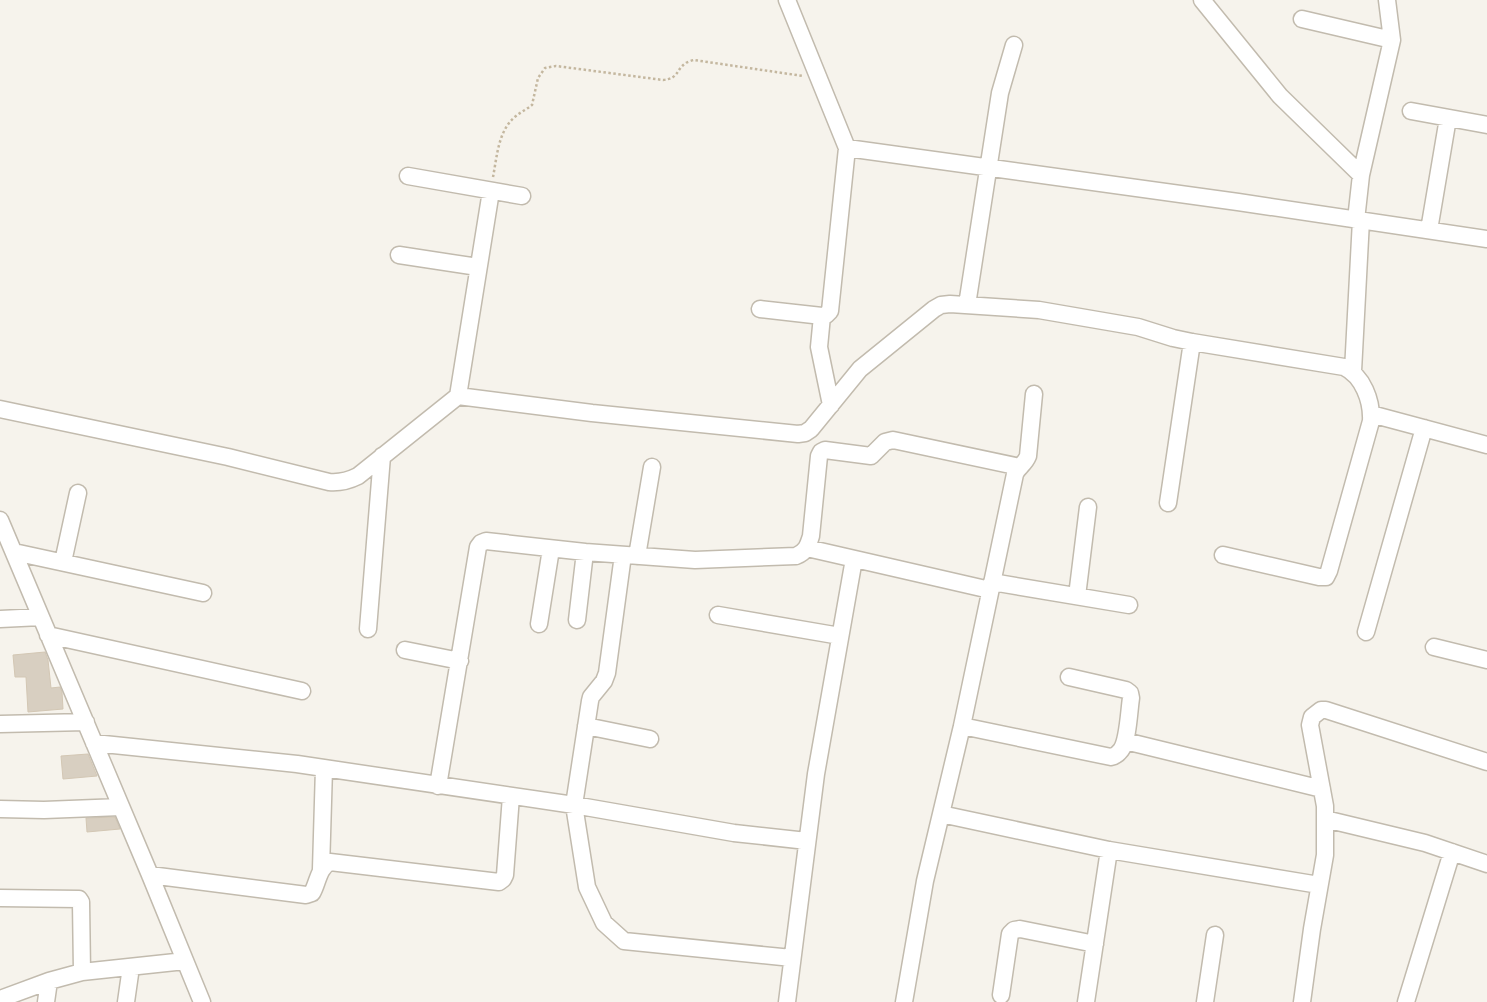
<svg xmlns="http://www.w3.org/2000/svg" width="1487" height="1002" font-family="Arial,sans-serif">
	<rect width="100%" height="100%" fill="#f6f3ec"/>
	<!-- building -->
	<path fill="#d8cfc1" stroke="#d3c7b4" d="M45,652l3,8 3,28 9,-1 2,5 1,17 -35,3 -2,-35h-11l-2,-22z
		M88,754l9,22 -34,3 -2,-23z
		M115,817l5,12 -33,3 -1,-14z"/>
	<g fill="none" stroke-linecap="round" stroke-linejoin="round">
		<defs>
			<path id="minor" d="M1202,0l78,96 81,79
				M1387,0l5,40
				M1302,19l90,21 -31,135 -5,45
				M1411,111l76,14
				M847,148l391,54 249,37
				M408,176l114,20
				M1429,230l19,-112
				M399,255l79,12
				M967,305l33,-212 14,-48
				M760,309l62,7 4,-1 4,-4 17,-163 -60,-148
				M822,316l-3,31 12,58
				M1353,371l8,-151
				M458,396l33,-205
				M0,409l228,48 101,25c11,1 19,-1 29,-6l100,-80 134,17 206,21 7,-1 6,-4 49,-60 74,-60 7,-4 9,-1 89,6 99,17 35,11 19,4 152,25c19,9 28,34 27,54l-42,150 -3,6h-7l-96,-22
				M1371,414l116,31
				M1168,503l24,-161
				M0,520l150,355 52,127
				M807,548l183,42
				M14,552l189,41
				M623,555l-16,118 -3,8 -13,16 -1,4 -16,104 13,82 17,36 20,18 168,17
				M637,556l15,-89
				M63,562l15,-69
				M992,582l137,23
				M1077,596l11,-89
				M718,615l122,21
				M0,619l41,-2
				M577,620l8,-68
				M539,624l12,-75
				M368,629l14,-173
				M1366,632l58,-204
				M48,635l254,56
				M1434,647l53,13
				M405,650l55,11
				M0,724l86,-2
				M586,726l64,13
				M962,726l149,31c5,-1 7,-3 10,-7 7,-9 8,-39 10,-52l-1,-5 -4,-3 -57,-13
				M1125,741l197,48
				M94,743l203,21 277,41 160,28 73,8
				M438,786l40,-239 3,-4 5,-2 99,11 110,8 101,-4c10,-4 12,-10 15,-20l8,-80 2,-4 4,-2 46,6 14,-14 8,-2 127,27
				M0,809l44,1 77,-3
				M941,814l168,36 210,35
				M1325,819l100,24 62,21
				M321,869l3,-101
				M150,875l156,20 6,-2c6,-10 6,-25 18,-31l169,20 4,-3 2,-4 6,-79
				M0,898l79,1 2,3 1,70
				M1001,995l9,-61 4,-4 6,-1 75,15
				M0,999l49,-18 33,-9 103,-11
				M46,1002l3,-21
				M126,1002l5,-35
				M787,1002l29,-228 38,-215
				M904,1002l21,-121 37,-155 53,-252c3,-7 10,-10 13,-18l6,-62
				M1086,1002l23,-152
				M1205,1002l10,-67
				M1302,1002l10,-73 13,-74v-49l-15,-81 2,-8 9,-7h5l161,52
				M1406,1002l46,-150"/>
		</defs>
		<!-- minor casing -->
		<use href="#minor" stroke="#c2bbae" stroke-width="19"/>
		<!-- path -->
		<path stroke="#c4b79f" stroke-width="2.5" stroke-dasharray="2.5 2.5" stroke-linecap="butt" d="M493,177c4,-20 5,-47 23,-61 5,-4 11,-7 16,-11l6,-27 7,-10 11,-2 107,14c17,-2 12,-10 23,-17 1,-1 7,-3 8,-3l109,16"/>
		<!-- minor -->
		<use href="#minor" stroke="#fff" stroke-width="16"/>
	</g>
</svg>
